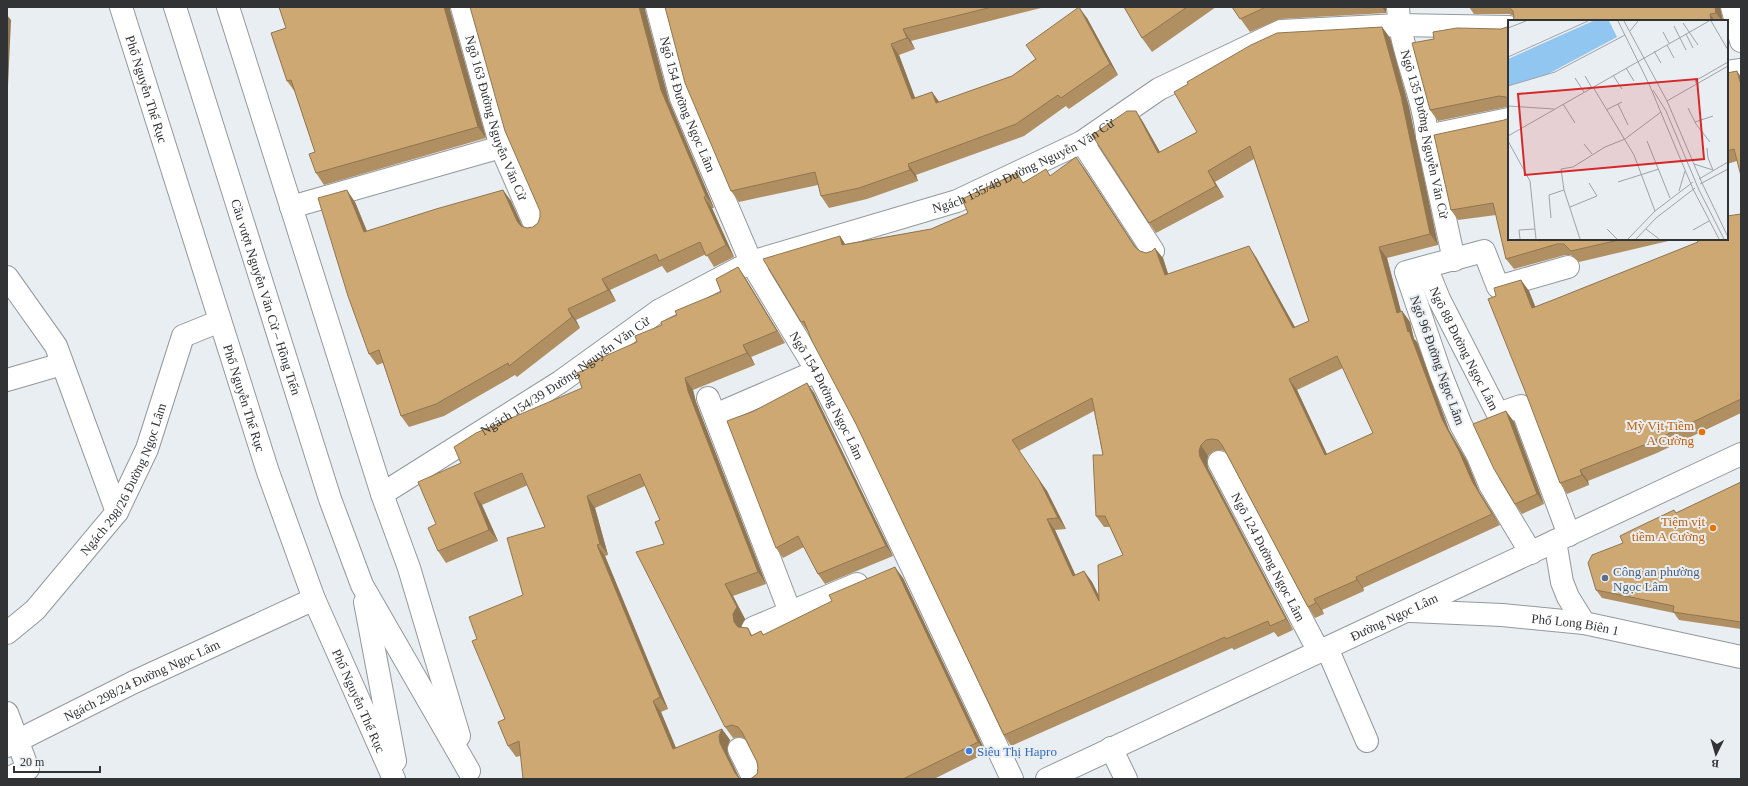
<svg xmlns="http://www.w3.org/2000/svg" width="1748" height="786" font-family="Georgia,serif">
	<rect width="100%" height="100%" fill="#e9eef3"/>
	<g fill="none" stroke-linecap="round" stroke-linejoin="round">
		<defs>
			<g id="minor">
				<path id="s1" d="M462,7l39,140 35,80"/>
				<path id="s2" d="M657,7l24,91 70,164 66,109 35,69 160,339"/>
				<path id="s3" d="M1398,7c2,44 25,85 29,129l27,124"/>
				<path d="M1732,7l9,34"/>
				<path d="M1727,72l14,-2"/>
				<path d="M1427,136l82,-17"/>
				<path d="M1082,142l71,109"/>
				<path d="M291,207l210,-60"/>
				<path id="s4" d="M1426,267l13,32 59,115 23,-8 48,129"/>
				<path d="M7,277l49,69 61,166"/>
				<path d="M7,380l55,-16"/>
				<path d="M708,398l82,214"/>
				<path d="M715,415l102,-44"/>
				<path id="s5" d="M1219,462l100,190"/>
				<path id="s6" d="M382,494l178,-112 100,-72 91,-48 206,-61 125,-59 77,-53 122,-58 118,-6 110,2"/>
				<path d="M1531,553l-41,-68 -12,-29 -17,-31 -20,-50 -35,-103 78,-21 14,36 70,-20"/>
				<path d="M753,628l104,-44"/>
				<path id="s7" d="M7,633l28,-23 82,-98 30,-63 36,-113 37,-15"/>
				<path d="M1327,648l40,93"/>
				<path d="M7,713l21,56 -21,10"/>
				<path id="s8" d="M7,746l127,-64 180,-83"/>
				<path d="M1111,748l15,31"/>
				<path d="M739,749l15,30"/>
			</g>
			<g id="major">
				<path id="s9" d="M121,7l147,465 46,127 80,180"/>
				<path id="s10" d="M175,7l155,492 32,86 107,186"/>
				<path d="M228,7l154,487 27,74 50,168"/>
				<path d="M1555,541l7,41 6,15 16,26"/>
				<path d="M365,602l30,159"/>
				<path id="s11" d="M1411,611l91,4 82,8 157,34"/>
				<path id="s12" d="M1047,779l694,-325"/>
			</g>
		</defs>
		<!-- minor casing -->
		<use href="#minor" stroke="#93989c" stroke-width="24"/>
		<!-- major casing -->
		<use href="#major" stroke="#93989c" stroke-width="24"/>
		<!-- minor -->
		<use href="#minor" stroke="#fff" stroke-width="22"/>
		<!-- major -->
		<use href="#major" stroke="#fff" stroke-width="22"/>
	</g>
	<!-- wall -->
	<path fill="#b09063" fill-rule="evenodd" d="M665,7h380l-134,34 4,8 -16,6 16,43 17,-6 7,10 73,-26 23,-17 52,-41 31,57 -49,34 -3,-3 -42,30 -108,39 2,6 -51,18 -38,9 -8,-12 -3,-11 -79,17 -8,-11z
		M1124,7h92l-64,45 -10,-14z
		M1232,7h154v6l-106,6 -30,13z
		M1469,7h251l3,14h-210l1,-5 -5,-2h-35z
		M450,10l36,128 -162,47 -8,-12 -1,-21 -20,-60 -8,-11 -1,-53z
		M645,10l24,91 45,107h-2l22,49 -20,10 -8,-13 -39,19 -5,-7 -52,24 6,11 -40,19 4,8 -63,49 -2,-2 -71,41 -35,11 -8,-11 -18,-53 -6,2 -8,-11 -14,-152 12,29 136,-41 8,11 11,25 5,2 6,-1 5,-4 2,-6v-6z
		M1509,26v81h-2l-69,14 -8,-11z
		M1382,27l8,11 19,69 29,138 -51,13 14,53h1l8,11 4,17 3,3 32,88 18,31 12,30 21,34 -137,63 1,3 -42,19 2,4 -9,4 -7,-11 -83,-156 -5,-1 -6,1 -6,5 -1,6 1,6 85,162 -15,7 -4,-5 -40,18 -2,-2 -221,98 -7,-11 -148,-311 -47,-91 -8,-11 39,-86 5,8 86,-15 37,-16 56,-30 60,-15 52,80 4,3 23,7 5,16 88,-17 39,70 14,-6 -55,-162 -39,23 9,15 -68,36 -7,-10 -13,-112 7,11 17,30 37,-20zM1343,368l30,65 -46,21 -30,-64zM1094,411l9,44 -7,61 8,11h6l13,28 -24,41 -7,-14 -8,-11 -9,4 -20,-45 11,-1 -19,-38 -28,-40z
		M1727,73l10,88 -10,3z
		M1504,120l5,119h168l-98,23 -8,-7h-6l-51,14 -8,-10 -10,-44 -38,5 -7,-10z
		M1741,214v199l-84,40 -69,28 1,4 -22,9 -7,-11 -64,-187 25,-16 8,11 6,16 163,-65z
		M738,267l8,12 39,64 -34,14 4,8 -62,25 3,12 70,182 -33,12 12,23 -4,7v1l7,1 4,7 9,-4 2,4 140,-57 83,175 -52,26h-185l3,-1 5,-4 1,-6 -1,-6 -12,-23 -5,-2 -7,1 -8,-11 -61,-183 -4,-24 -15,-34 -50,22 13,47 -3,1 63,153 -7,3 15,36 46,-19 8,11 -3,8 1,6 11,24 -219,-22 -4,1 -8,-11 -3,-27 -28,-80 46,-44 22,-68 -17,-42 -46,20 16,36 -52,22 -8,-12 -2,-27 25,-61 121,-75 7,-20 48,-26 40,-27 44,-23z
		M807,383l7,10 79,163 -68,28 -7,-10 -14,-27 -21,11 -7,-10 -22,-137z
		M1506,411l8,11 30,82 -22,10 -7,-10z
		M1741,482v147l-62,-9 -5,-7 -72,-15 -6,-8 27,-47 53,-30z"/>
	<!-- shaded-wall -->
	<path fill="#907650" d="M444,7h6v3l36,128 -8,-11z
		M639,7h6v3l24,91 45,107 -8,-12 -45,-106z
		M1079,7l8,11 31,57 -8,-11z
		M1382,7h4v6z
		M1715,7h5l3,14h-1l-6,-8z
		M1710,14l5,7h-4z
		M7,15l4,5 -4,88z
		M1382,27l8,11 19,69 29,138 -8,-11z
		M903,29l8,12 4,8 -8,-11z
		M891,44l8,11 21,56 -8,-12z
		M1737,71l4,6v7l-1,-2z
		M932,92l8,11h-4z
		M1136,111l7,11 23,41 -8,-10z
		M1076,157l8,11 59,90 -8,-11z
		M908,164l8,11 2,6 -8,-11z
		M1208,171l7,11 9,15 -8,-11z
		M347,190l8,12 17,42 -8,-12z
		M503,190l8,11 14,31 -8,-11z
		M704,197l8,11 22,49 -8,-12z
		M840,236l7,11 -5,-2z
		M1249,246l7,11 45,81 -8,-10z
		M1379,247l8,11 17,66 -7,-11z
		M1155,248l8,10 9,28 -7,-11z
		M738,267l8,12 39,64 -8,-12z
		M602,279l8,11 6,11 -8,-11z
		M1521,280l8,11 11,27 -8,-10z
		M568,309l8,11 4,8 -8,-11z
		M1402,311l8,11 4,17 3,3 32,88 18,31 12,30 21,34 -8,-11 -20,-33 -30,-62 -34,-87z
		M743,345l8,12 4,8 -8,-12z
		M685,378l8,12 3,12 70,182 -8,-12 -70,-181z
		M1289,379l8,11 35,75 -7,-10z
		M807,383l7,10 79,163 -7,-10z
		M1506,411l8,11 30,82 -7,-10z
		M1201,445l7,11 -1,6 1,6 85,162 -7,-11 -86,-162 -1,-6z
		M1019,451l28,40 19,38 -8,-11z
		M1580,470l8,11 1,4 -7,-10z
		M474,493l8,12 16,36 -9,-11z
		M587,496l8,12 13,47 -8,-11z
		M1047,519l8,11 26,57 -8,-11z
		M597,545l8,11 63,153 -8,-12z
		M895,567l8,11 83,175 -8,-11z
		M1084,571l8,11 15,30 -8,-11z
		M1356,577l7,11 1,3 -7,-11z
		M725,584l8,12 12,23 -4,7 1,7 -8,-11z
		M1314,599l8,11 2,4 -8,-11z
		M653,701l8,11 20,48 -8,-11z
		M722,729l8,11 -3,8 1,6 12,25 -5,-6 -15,-30 -1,-7z"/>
	<!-- building -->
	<path fill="#cda873" stroke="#907650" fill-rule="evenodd" d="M279,7h165l34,120 -162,46 -7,-19 6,-2 -24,-72 -4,1 -16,-48 15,-5z
		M470,7h169l22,83 45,106 -2,1 22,48 -20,11 -6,-14 -41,19 -3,-7 -54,25 6,11 -40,19 4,8 -63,49 -1,-3 -72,41 -35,12 -22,-66 -10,4 -21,-58 -30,-98 29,-8 17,42 72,-23 67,-19 14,31 4,5 6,2 6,-1 5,-4 2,-6v-6l-35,-80z
		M665,7h327l-89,22 4,9 -16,6 21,55 20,-7 4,11 76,-27 24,-17 -10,-14 53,-38 31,57 -49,34 -3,-3 -42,29 -108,40 2,6 -51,18 -38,8 -6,-24 -84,19 -46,-108z
		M1124,7h63l-45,31z
		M1232,7h34l-26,12z
		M1509,7h206l1,6 -6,1 1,7h-198l1,-4 -1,-6z
		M1509,26v73l-3,-2 -7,-1 -69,14 -18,-67 22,-4 -1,-7 24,-4 44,1 6,-2z
		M1382,27l19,69 29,138 -51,13 18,66 5,-2 6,21 1,-1 33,88 17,32 13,30 20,33 -136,63 1,3 -43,19 2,4 -8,4 -86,-162 -4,-5 -6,-1 -6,1 -5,5 -2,6 1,6 86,162 -16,7 -2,-5 -42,18 -1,-2 -221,98 -148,-311 -44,-83 -8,-20 -3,1 -38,-63 77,-23 2,9 89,-16 37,-16 -6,-14 55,-26 6,10 23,-14 4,7 26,-19 59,90 5,4 6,2 6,-2 3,-3 10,27 84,-29 44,82 16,-7 -59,-175 -42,25 8,15 -67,37 -57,-88 35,-24h9l22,42 39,-21 -23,-40 14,-8 -1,-2 64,-37 26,-12zM1337,356l36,77 -48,22 -36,-76zM1092,398l11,57h-10l3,61h9l18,39 -25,10 1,36 -15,-30 -11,5 -26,-57 11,-1 -19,-38 -27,-40z
		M1737,71l3,11h1v94l-7,-27 -7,2v-78z
		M1509,118v121h114l-52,12 -7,-7h-7l-51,15 -13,-56 -42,7 -17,-75 70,-15z
		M1741,214v185l-92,44 -69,27 2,5 -22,8 -35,-92 -37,-92 8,-3 -2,-8 27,-8 11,28 21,-8 145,-58 -1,-3h30v-23z
		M738,267l39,64 -34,14 4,8 -62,25 3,13 70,181 -33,12 12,23 -4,7 1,8 4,5 10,1 3,8 10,-5 2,4 69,-34 -3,-6 66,-28 83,175 -75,37h-154l3,-1 5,-4 1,-6 -1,-6 -15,-30 -4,-5 -6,-2 -7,2 -89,-175 28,-8 -9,-22 5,-2 -20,-46 -53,22 13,48 -3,1 63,152 -7,4 20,48 49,-20 -3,7 1,7 15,30 4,5 3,1h-219l-4,-38 -11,5 -10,-24 7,-3 -33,-78 5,-2 -8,-22 54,-22 -16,-57 38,-11 -23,-54 -48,20 15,37 -51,21 -10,-23 8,-4 -18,-42 43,-19 -7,-16 22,-14 106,-45 -5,-15 12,-5 -2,-4 50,-22 -2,-6 27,-11 -1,-3 16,-7 -2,-4 46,-19 -5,-13z
		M807,383l79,163 -68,28 -20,-38 -22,12 -49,-127 27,-10z
		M1506,411l31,83 -22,10 -21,-35 -21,-45z
		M1741,482v140l-68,-10 1,-6 -78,-16 -8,-27 4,-8 31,-12 -3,-7 14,-7 40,-19 2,3z"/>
	<!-- markers -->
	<g fill="#e8710a" stroke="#e9eef3" stroke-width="1.5">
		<circle cx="1702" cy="432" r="4"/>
		<circle cx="1713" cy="528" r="4"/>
	</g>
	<circle fill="#5c6f8a" stroke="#e9eef3" stroke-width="1.5" cx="1605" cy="578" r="4"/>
	<circle fill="#3f7fe0" stroke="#e9eef3" stroke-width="1.5" cx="969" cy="751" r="4"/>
	<g text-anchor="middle" stroke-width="4" stroke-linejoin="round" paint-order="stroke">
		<!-- street labels -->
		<g font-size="13" fill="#313335" stroke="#e9eef3">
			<text dy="5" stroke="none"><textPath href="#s9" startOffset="86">Phố Nguyễn Thế Rục</textPath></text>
			<text dy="5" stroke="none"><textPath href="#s2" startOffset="102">Ngõ 154 Đường Ngọc Lâm</textPath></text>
			<text dy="5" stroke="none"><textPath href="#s1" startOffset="116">Ngõ 163 Đường Nguyễn Văn Cừ</textPath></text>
			<text dy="5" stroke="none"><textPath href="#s3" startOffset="130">Ngõ 135 Đường Nguyễn Văn Cừ</textPath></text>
			<text dy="5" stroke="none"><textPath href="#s6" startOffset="726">Ngách 135/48 Đường Nguyễn Văn Cừ</textPath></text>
			<text dy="5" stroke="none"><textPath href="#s10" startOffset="304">Cầu vượt Nguyễn Văn Cừ – Hồng Tiến</textPath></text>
			<text dy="5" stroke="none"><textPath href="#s4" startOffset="90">Ngõ 88 Đường Ngọc Lâm</textPath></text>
			<text transform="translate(1438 360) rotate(70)" y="5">Ngõ 96 Đường Ngọc Lâm</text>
			<text dy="5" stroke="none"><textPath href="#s6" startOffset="218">Ngách 154/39 Đường Nguyễn Văn Cừ</textPath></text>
			<text dy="5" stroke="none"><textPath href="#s2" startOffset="426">Ngõ 154 Đường Ngọc Lâm</textPath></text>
			<text dy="5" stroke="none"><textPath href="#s9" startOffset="410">Phố Nguyễn Thế Rục</textPath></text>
			<text dy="5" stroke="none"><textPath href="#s7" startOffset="196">Ngách 298/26 Đường Ngọc Lâm</textPath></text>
			<text dy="5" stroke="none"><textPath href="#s5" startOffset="107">Ngõ 124 Đường Ngọc Lâm</textPath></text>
			<text dy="5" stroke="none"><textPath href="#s12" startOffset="383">Đường Ngọc Lâm</textPath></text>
			<text dy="5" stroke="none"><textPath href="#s11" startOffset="165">Phố Long Biên 1</textPath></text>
			<text dy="5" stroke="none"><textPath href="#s8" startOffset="150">Ngách 298/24 Đường Ngọc Lâm</textPath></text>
			<text dy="5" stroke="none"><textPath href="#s9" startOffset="734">Phố Nguyễn Thế Rục</textPath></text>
		</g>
		<!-- food labels -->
		<g font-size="13" fill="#c56008" stroke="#e9eef3" text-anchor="end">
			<text x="1694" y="430">Mỳ Vịt Tiềm<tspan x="1694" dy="15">A Cường</tspan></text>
			<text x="1705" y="526">Tiệm vịt<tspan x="1705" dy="15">tiềm A Cường</tspan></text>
		</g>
		<!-- service labels -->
		<g font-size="13" fill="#4e5e75" stroke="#e9eef3" text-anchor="start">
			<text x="1613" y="576">Công an phường<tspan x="1613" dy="15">Ngọc Lâm</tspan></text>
		</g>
		<!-- shop labels -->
		<g font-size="13" fill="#366cbe" stroke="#e9eef3" text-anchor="start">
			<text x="977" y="756">Siêu Thị Hapro</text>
		</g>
	</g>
	<!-- overview -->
	<g transform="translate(1508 20)">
		<rect width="220" height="220" fill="#e9eef3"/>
		<path d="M85,1h16l8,16 -69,37 -40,12v-27z" fill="#91c6f1"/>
		<path fill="none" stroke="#9fa3a7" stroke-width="1" d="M110,1l31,63 44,105 26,50M116,1l43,80 35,82 26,54M203,1l17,29M175,3l15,22M166,6l12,24M0,8l18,-7M122,11l8,-10M155,12l6,11M178,14l7,14M159,25l7,13M146,31l7,12M0,37l80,-36M118,48l8,13M105,55l9,14M77,56l7,12M67,58l9,14M188,63l-1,-2 33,-19M0,66l47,-14 70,-37M85,67l41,68 21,56M145,70l13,21 33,79 25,49M159,81l61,-35M55,84l12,19M110,84l10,21M0,86l46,3M180,88l8,16 14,18M98,90l16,-8M187,102l18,-6M0,116l201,-115M0,121l22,40 6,58M139,121l23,57M76,124l8,10M199,128l1,10 5,12M186,144l19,6M191,159l29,-17M110,162l41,-13M192,164l28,-15M171,171l6,-20M62,187l27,-11 -8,-13M43,198l-2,-23 15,-5M99,209l10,10M138,209l13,10M185,210l16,-9M12,219l-1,-9 16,-1M72,219l-16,-49 -3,-21 12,-2 32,-20 20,-8 36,-27M120,219l27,-28 38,-29M128,219l20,-21 39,-30"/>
		<path fill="#d62828" fill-opacity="0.15" stroke="#d62828" stroke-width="2" d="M189,59l7,80 -179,16 -7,-81z"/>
		<rect width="220" height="220" fill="none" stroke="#313335" stroke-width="2"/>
	</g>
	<!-- border -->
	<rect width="1748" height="786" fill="none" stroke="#313335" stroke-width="16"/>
	<!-- north arrow -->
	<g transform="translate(1716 754) rotate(185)" stroke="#e9eef3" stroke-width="3" paint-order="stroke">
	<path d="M0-3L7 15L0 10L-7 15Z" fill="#313335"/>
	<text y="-6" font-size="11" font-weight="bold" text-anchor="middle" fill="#313335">B</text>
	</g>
	<!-- scale -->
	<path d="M14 766v6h86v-6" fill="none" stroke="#313335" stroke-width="2"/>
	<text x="20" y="766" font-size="12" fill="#313335" stroke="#e9eef3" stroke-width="3" paint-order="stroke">20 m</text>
</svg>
